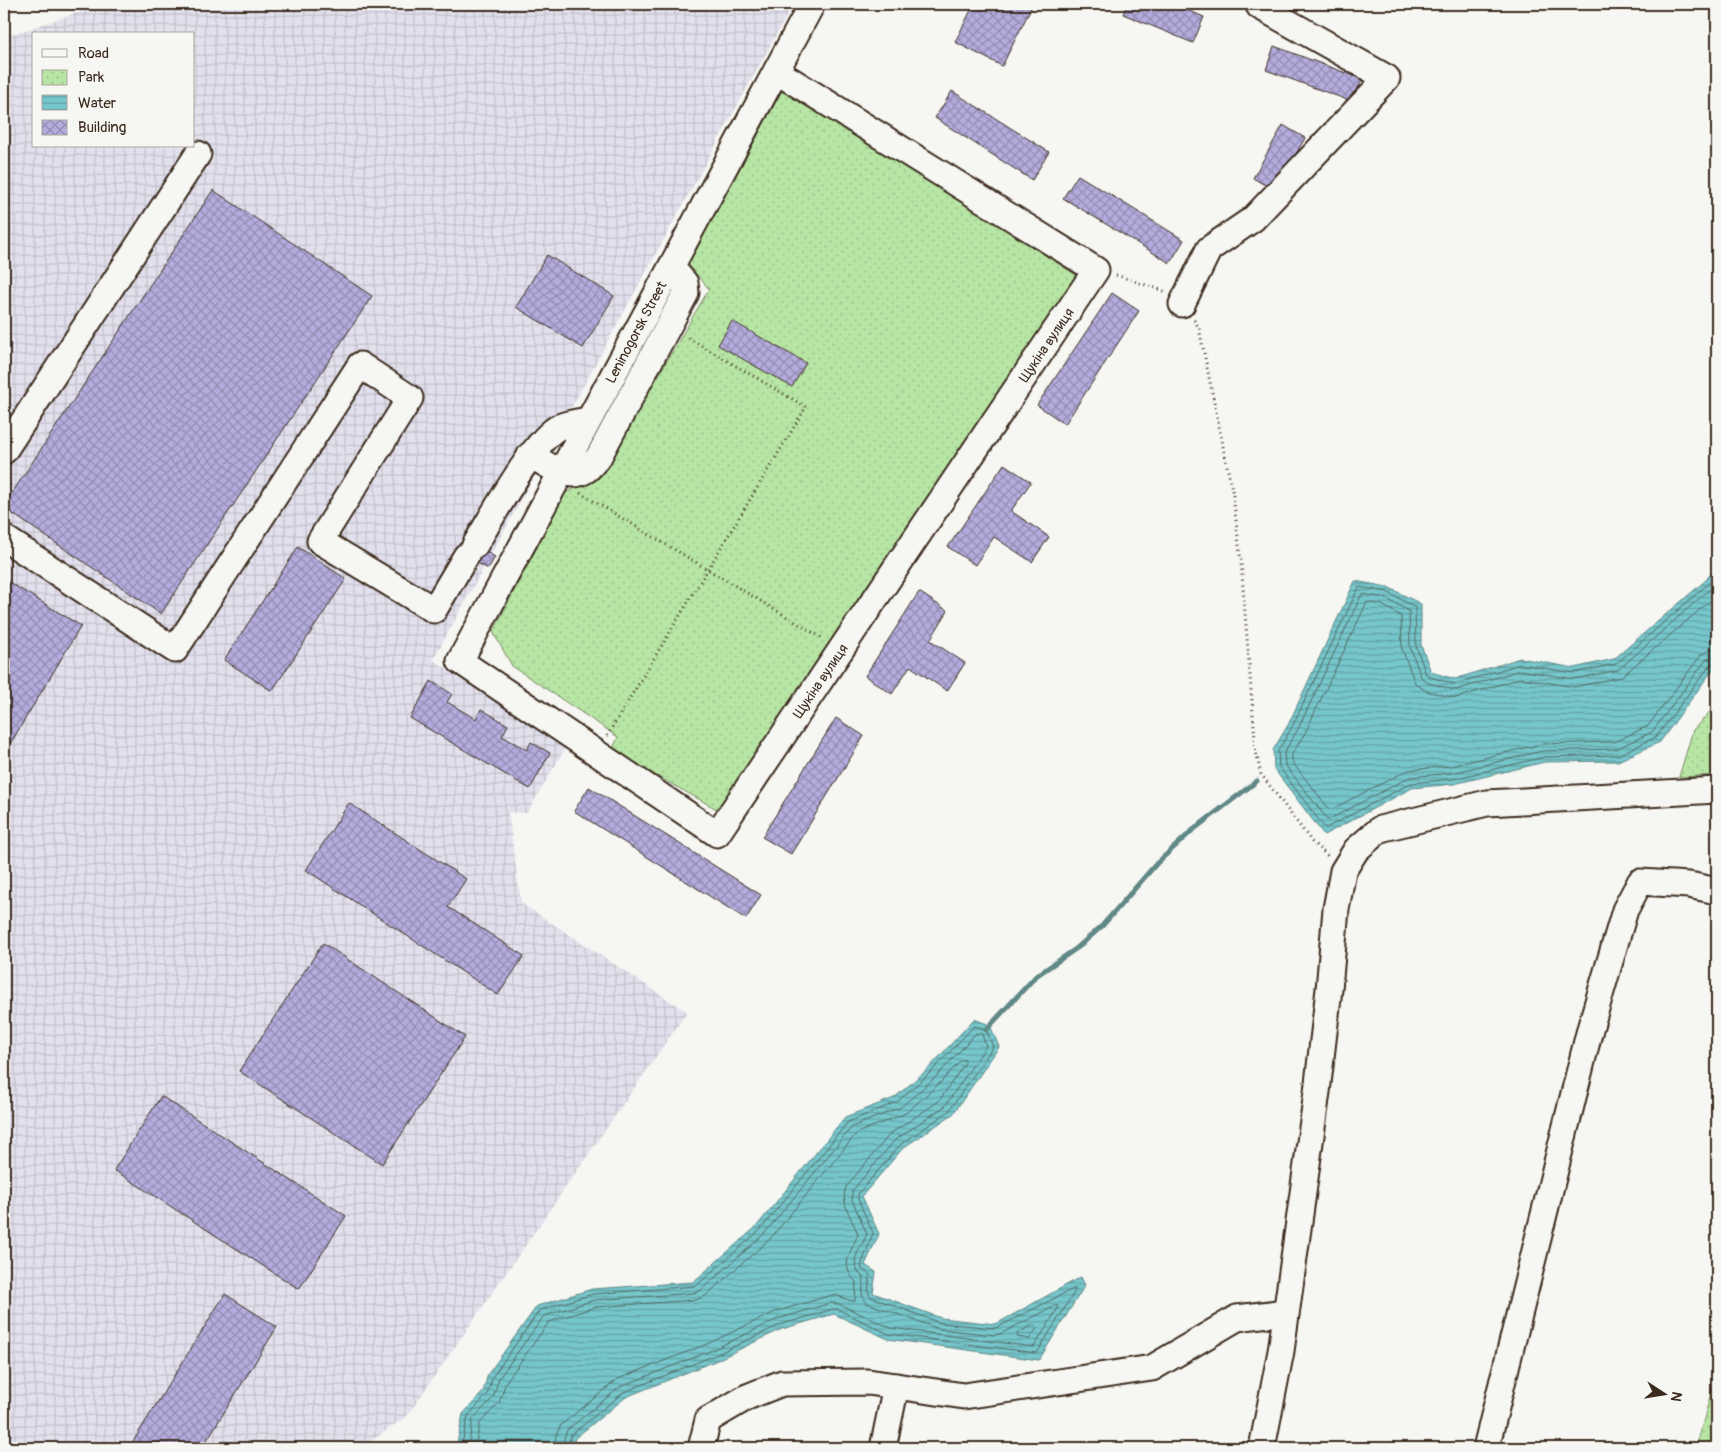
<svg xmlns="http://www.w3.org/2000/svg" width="1721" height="1452" font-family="Pangolin,sans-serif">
	<defs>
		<pattern id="industrial-grid" width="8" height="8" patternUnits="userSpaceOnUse" patternTransform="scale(1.25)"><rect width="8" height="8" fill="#e2e0ec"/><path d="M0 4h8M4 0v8" fill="none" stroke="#c3c0ca"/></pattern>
		<pattern id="park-dots" width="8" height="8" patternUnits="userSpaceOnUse" patternTransform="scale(1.25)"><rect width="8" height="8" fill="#b7e5a4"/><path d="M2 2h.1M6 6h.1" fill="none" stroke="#9ec58d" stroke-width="1.8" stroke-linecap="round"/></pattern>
		<pattern id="water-rules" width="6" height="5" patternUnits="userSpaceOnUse" patternTransform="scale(1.25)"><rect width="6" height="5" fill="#76c7cc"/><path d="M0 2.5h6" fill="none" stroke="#62a2a5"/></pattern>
		<pattern id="building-cross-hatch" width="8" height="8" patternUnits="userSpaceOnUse" patternTransform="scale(1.25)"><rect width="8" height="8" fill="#b3acdd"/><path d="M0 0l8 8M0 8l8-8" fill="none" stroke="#938cb3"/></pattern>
	</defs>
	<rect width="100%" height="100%" fill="#f6f6f2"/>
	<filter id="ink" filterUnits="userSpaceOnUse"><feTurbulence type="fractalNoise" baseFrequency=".02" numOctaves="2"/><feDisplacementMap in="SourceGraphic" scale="10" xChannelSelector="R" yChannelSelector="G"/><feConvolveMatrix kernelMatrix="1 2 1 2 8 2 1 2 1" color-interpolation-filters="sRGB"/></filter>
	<g filter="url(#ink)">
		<!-- industrial -->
		<path fill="url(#industrial-grid)" fill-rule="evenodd" d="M105,4h688l-360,656 136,82 -42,71 -19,-1 13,91 166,109 -280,404 -46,32h-357v-1411zM34,34h160v112h-160z"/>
		<!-- park -->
		<path fill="url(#park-dots)" stroke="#798861" d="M784,87l295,190 -357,535 -110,-61 6,-14 -106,-71 -19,-34 72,-139 34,-16 110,-188 -21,-25z
			M1717,704v71l-38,2 14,-47z
			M1717,1371v77h-21z"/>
		<!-- water -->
		<path fill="url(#water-rules)" stroke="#5e8886" d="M1717,565v99l-57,78 -42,19 -73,1 -91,22 -42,4 -88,47 -50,-66 -1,-19 15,-25 67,-144 33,6 33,17v41l10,27 24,7 65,-21 54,10 40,-9 92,-79z
			M974,1019l16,6 9,22 -46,67 -50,34 -41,48 17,38 -14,31 11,7 -3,21 68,25 55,6 85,-47 4,8 -46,75 -151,-21 -54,-25 -52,15 -67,32 -89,36 -51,41 -3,10h-116l7,-34 20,-22 5,-18 49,-68 55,-17 101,-7 63,-55 89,-110 49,-19 34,-29z"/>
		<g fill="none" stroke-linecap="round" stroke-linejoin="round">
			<!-- shore -->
			<path stroke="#536964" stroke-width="1" d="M1717,573l-8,10 -93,81 -42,9 -54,-9 -65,20 -25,-7 -4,-3 -10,-28 -1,-39 -28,-15 -28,-5 -67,140 -14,24 1,16 45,60 2,1 85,-45 42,-4 91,-22 74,-2 38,-18 55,-73 6,-2
				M1717,583l-99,87 -44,9 -54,-9 -64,20 -28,-7 -7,-6 -11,-30 -1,-36 -24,-13 -23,-4 -64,135 -14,24 1,12 43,55 82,-43 42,-4 90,-22 74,-2 36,-17 54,-72 5,-3 6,-1
				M1717,595l-96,82 -47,10 -53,-9 -65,20 -30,-7 -11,-8 -13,-34 -1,-33 -19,-11 -15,-3 -62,131 -13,21v8l38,48 78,-40 43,-4 90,-22 73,-2 34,-16 53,-71 8,-5 8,-2
				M1034,1325l3,3 -7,11 -13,-2 1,-4z
				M461,1448l7,-32 19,-21 6,-19 47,-66 53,-16 103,-8 64,-56 88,-108 49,-20 34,-30 43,-46 12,3 7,18 -44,64 -49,34 -42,49v5l15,34 -12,33 1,3 8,6 -2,17 3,5 69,26 56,5 79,-40v3l-38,62 -148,-19 -52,-25h-4l-53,16 -67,31 -89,36 -53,43 -4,13
				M468,1448l5,-29 20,-21 6,-20 45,-62 50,-16 100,-7 6,-2 64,-57 88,-107 49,-20 35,-30 40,-44 6,1 4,12 -41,60 -50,34 -43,51v9l15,34c-7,17 -21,29 -3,44l-2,17 5,8 72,26 56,6 7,-2 55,-28 1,3 -24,39 -143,-19 -52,-24 -8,-1 -53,16 -68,32 -90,36 -53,43 -6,18
				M475,1448l5,-25 19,-20 7,-21 43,-60 46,-15 100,-7 9,-3 66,-58 87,-106 49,-20 35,-31 20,-22h4v3l-26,38 -49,33 -44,53c-6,16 6,32 12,47 -7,19 -19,30 -2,48l-1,19c-8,0 -15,-6 -23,-6l-57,17 -68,32 -89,35 -57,46 -4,8 -4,15"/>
			<!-- stream -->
			<path stroke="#5e8886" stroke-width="5" d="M986,1030l50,-54 41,-28 25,-22 55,-63 36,-33 64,-49"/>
		</g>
		<!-- building -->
		<path fill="url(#building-cross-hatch)" stroke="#3b2a1e" d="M974,4h59l-31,62 -47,-24z
			M1127,4h46l31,13 -11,26 -70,-29z
			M1274,46l88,33 -9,23 -87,-32z
			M952,91l97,61 -17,28 -97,-62z
			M1283,125l22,13 -30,53 -22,-13z
			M1078,175l106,65 -14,23 -107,-65z
			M213,190l159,106 -211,318 -157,-106v-3z
			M547,255l67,41 -31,52 -67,-41z
			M1112,293l27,18 -74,113 -28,-19z
			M732,321l74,42 -14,24 -74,-42z
			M1004,464l27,18 -20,29 38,26 -17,25 -38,-25 -19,28 -27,-18z
			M464,538l31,19 -7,12 -32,-19z
			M298,547l48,32 -74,112 -48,-31z
			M4,579l77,47 -77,128z
			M919,592l29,19 -18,29 35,23 -18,28 -37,-25 -18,28 -27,-18z
			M431,681l21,13 -5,8 29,17 5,-10 27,16 -6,11 25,14 4,-8 19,11 -20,36 -120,-71z
			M836,718l28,18 -73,118 -29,-17z
			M589,787l172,108 -15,24 -172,-108z
			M349,803l117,76 -18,28 76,49 -26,39 -192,-125z
			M323,943l142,94 -83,127 -143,-93z
			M161,1096l185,120 -47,73 -185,-119z
			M225,1294l52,33 -75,121h-73z"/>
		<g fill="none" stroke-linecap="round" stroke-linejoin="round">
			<defs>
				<g id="minor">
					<path id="s1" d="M776,71l320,199 -379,564 -257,-173c117,-219 234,-438 352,-657"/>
					<path d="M1182,304l27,-55 44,-30 134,-141 -128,-72 -1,-2"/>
					<path d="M4,451l194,-297"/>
					<path d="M530,455c17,9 38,27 56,15 5,-3 8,-9 12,-12l88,-165 -1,-10 -13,-15"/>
					<path d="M4,538l171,112 185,-285 50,33 -90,143 114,69 32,-54"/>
					<path d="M475,545c16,-26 59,-106 84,-118 9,-4 19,-5 29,-7"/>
					<path d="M701,1448l7,-28 39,-23 35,-14 86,-1 96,14 188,-28 85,-50 49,-6"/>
					<path d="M883,1448l13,-62"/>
					<path d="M1262,1448l19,-97 36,-259 12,-103 7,-80 7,-38 13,-21 24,-21 107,-26 230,-13"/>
					<path d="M1486,1448l104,-419 35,-119 15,-28 49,3 28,6"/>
				</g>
			</defs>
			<!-- minor casing -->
			<use href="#minor" stroke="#3b2a1e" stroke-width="29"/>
			<!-- path -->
			<path stroke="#3b2a1e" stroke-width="3" stroke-dasharray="1 4" stroke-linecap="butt" d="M1116,275l51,17
				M1194,320l5,8 34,167 8,67 15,190 5,22 51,68 17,15
				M580,493l244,146
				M607,736l199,-329 -121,-71"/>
			<!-- minor -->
			<use href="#minor" stroke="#f6f6f2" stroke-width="25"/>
		</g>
	</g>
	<g text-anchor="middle" stroke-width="5" stroke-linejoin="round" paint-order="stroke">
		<!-- street labels -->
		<g font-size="14" fill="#3b2a1e" stroke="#f6f6f2">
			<text dy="5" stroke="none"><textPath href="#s1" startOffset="1739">Leninogorsk Street</textPath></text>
			<text transform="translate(1046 345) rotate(-56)" y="5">Щукіна вулиця</text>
			<text transform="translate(820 681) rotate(-56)" y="5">Щукіна вулиця</text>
		</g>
	</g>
	<!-- margin -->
	<rect width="1721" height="1452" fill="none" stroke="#f6f6f2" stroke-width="20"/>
	<rect x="10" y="10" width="1701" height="1432" fill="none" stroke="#3b2a1e" stroke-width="2" filter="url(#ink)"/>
	<!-- legend -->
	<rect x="32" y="32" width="162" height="115" fill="#f6f6f2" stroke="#aba49d"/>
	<rect x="42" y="49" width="25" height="8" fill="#f6f6f2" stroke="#aba49d"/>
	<text x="78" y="58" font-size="15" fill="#3b2a1e">Road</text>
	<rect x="42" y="70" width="25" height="15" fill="url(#park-dots)" stroke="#aba49d"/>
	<text x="78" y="82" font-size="15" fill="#3b2a1e">Park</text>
	<rect x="42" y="95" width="25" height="15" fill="url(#water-rules)" stroke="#aba49d"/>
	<text x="78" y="108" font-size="15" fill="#3b2a1e">Water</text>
	<rect x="42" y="120" width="25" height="15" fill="url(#building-cross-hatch)" stroke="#aba49d"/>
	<text x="78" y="132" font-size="15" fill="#3b2a1e">Building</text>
	<!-- north arrow -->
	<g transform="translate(1664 1394) rotate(102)" stroke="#f6f6f2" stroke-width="4" paint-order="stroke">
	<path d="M0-4L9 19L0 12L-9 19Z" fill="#3b2a1e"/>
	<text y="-8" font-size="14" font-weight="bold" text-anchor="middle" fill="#3b2a1e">N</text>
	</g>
</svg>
